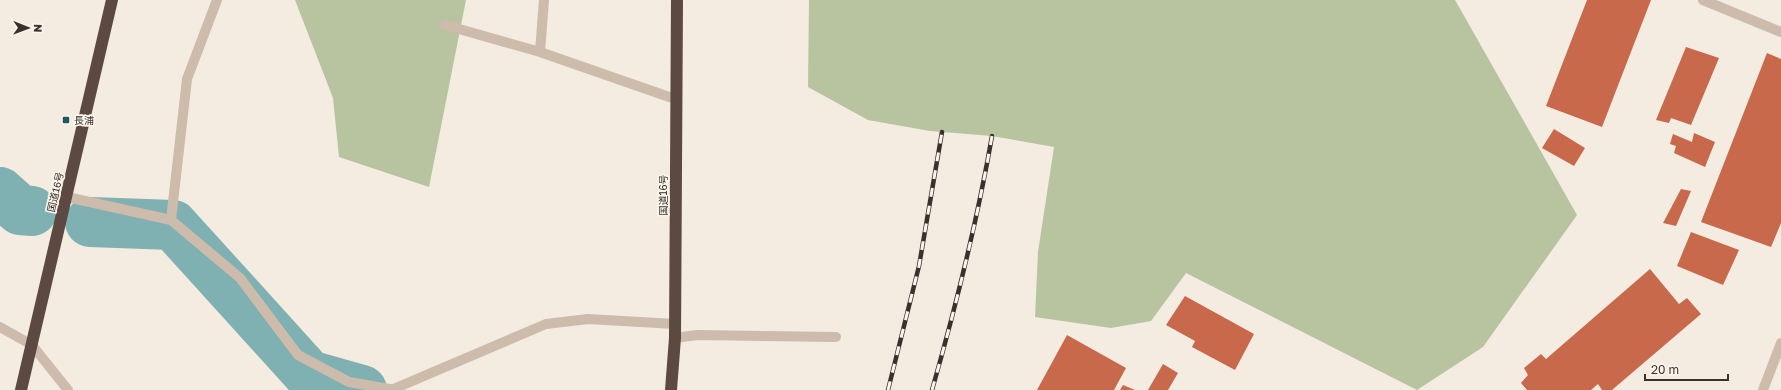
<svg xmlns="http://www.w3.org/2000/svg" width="1781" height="390" font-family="'Golos Text','Noto Sans JP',sans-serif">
	<rect width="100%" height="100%" fill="#f4ebe1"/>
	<!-- green -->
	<path fill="#b8c4a0" d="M295,0h171l-37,187 -90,-30 -6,-59z
		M809,0h646l122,215 -94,132 -66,43 -231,-117 -35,48 -40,7 -76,-11 3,-65 16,-105 -62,-11 -62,-5 -62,-11 -60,-33z"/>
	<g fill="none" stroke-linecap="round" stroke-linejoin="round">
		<!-- river -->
		<path stroke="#7fb0b2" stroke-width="50" d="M0,192l20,18 12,1
			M90,222l83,3 136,150 53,15"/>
	</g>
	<!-- building -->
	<path fill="#c8694b" d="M1587,0h64l-49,127 -56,-21z
		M1686,47l33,11 -28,67 -20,-7 -2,5 -13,-3z
		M1767,53l14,6v164l-10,24 -70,-25z
		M1554,129l31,19 -11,18 -32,-18z
		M1694,133l21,9 -10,25 -31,-14 2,-7 -6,-2 3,-10 19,8z
		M1681,189l10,2 -15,35 -13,-3z
		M1691,232l48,18 -16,35 -46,-19z
		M1650,269l29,35 8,-6 14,16 -89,76h-10l-4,-6 -7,6h-64l-6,-7 7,-8 -4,-7 17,-14 5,5z
		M1185,296l69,38 -19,36 -43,-23 3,-6 -29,-16z
		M1067,335l59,33 -12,22h-77z
		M1163,364l15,9 -10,17h-20z
		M1123,385l12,5h-15z"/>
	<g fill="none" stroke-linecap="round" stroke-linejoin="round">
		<!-- minor -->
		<path stroke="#cdbbac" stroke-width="10" d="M1703,0l78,32
			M445,25l95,27 135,47
			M540,52l4,-52
			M67,197l104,23 69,58 58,77 51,27 46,8
			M171,220l16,-141 30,-79
			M0,327l32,18 36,45
			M675,338l22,-3 139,2
			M391,390l155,-66 42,-5 87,5
			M1763,390l18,-47"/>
		<!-- highway -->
		<path stroke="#5c4a42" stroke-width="12" d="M21,390l91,-390
			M671,390l4,-52 2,-338"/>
		<defs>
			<path id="rail" d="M888,390l31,-124 23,-134
				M932,390c24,-84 45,-168 60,-254"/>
		</defs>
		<!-- rail casing -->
		<use href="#rail" stroke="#3b302b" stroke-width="4.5"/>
		<!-- rail -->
		<use href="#rail" stroke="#fbf5ee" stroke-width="3" stroke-dasharray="9" stroke-linecap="butt"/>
	</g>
	<!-- markers -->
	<rect fill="#1f5a5e" stroke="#fbf5ee" stroke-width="1.5" x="62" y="116" width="8" height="8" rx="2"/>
	<g text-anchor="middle" stroke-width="3.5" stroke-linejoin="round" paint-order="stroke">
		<!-- poi labels -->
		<g font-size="10" fill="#3b302b" stroke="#fbf5ee" text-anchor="start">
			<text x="74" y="124">長浦</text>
		</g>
		<!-- street labels -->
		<g font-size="10" fill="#3b302b" stroke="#fbf5ee">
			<text transform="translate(55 192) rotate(-77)" y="4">国道16号</text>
			<text transform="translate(663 195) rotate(-90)" y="4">国道16号</text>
		</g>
	</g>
	<!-- north arrow -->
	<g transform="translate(28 28) rotate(91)" stroke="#fbf5ee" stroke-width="3" paint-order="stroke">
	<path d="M0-3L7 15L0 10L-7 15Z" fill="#3b302b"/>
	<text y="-6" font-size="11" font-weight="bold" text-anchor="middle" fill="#3b302b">N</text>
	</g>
	<!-- scale -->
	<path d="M1645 374v6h83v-6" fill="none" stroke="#3b302b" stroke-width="2"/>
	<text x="1651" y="374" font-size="12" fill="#3b302b" stroke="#fbf5ee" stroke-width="3" paint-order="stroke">20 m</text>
</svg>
